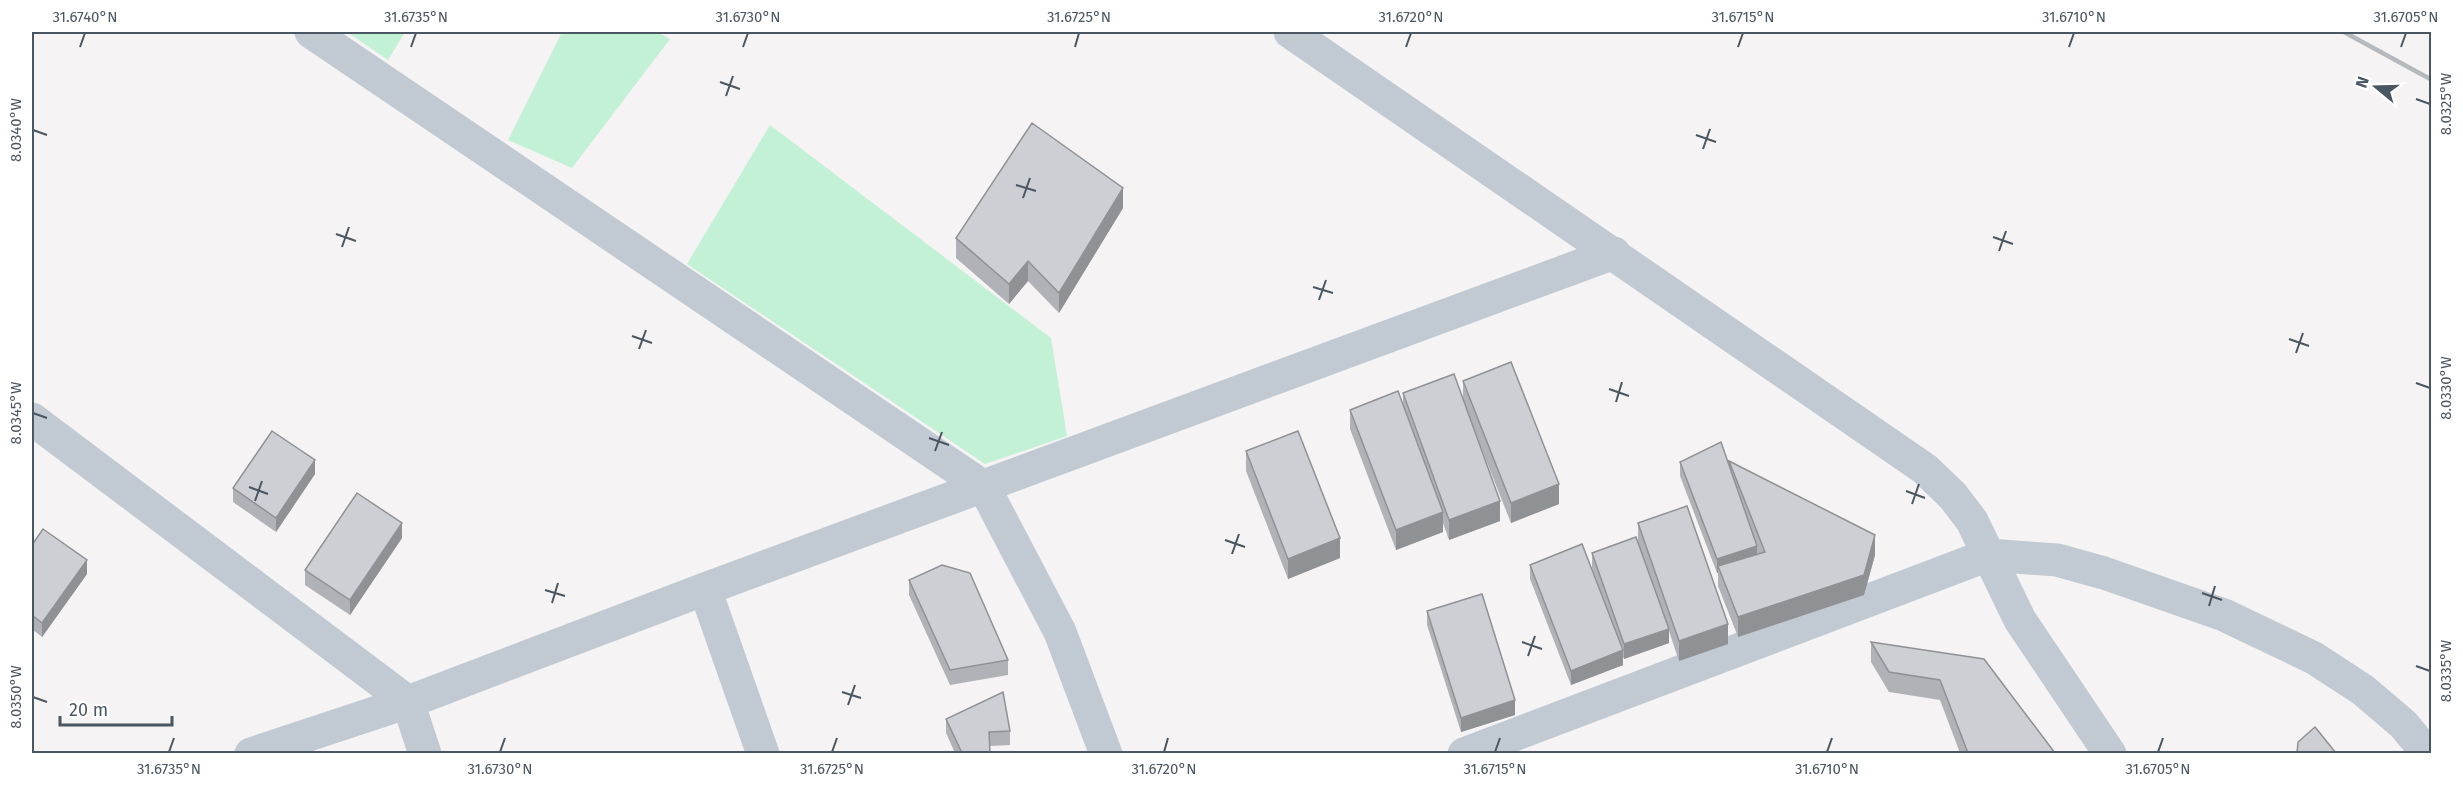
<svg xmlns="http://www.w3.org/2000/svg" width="2463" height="785" font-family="'Fira Sans',sans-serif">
	<rect width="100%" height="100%" fill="#f5f3f3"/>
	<!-- green -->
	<path fill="#c3f1d5" d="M347,32h58l-17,28z
		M562,32h96l12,7 -98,129 -64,-28z
		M770,125l281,213 16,98 -82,28 -298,-200z"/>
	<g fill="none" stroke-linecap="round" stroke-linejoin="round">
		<!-- street -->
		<path stroke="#c1cad2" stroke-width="33" d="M311,32l673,455 76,145 46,122
			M1290,32l635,437 28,27 19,25 48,99 90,134
			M32,419l376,283 17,52
			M705,589l58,165
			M251,754l157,-52 297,-113 909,-336
			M1464,754l524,-199 69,5 47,13 120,42 90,43 49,32 40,34 25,30"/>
		<!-- rail -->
		<path stroke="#b5b8bd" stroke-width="4.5" d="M2344,32l88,48"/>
	</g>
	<!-- wall -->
	<path fill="#b0b2b7" d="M1123,208l-64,105 -31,-32 -19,23 -53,-46v-20z
		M1463,381l96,123 -48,19 -39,-98 28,96 -51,19 -6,-17v9l-47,18 -46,-121v-19l53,-5v-12l60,6z
		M1246,451l94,107 -52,21 -42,-108z
		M1729,461l146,94 -11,40 -126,42 -20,-51v-13h-1l-37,-97v-14l49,4z
		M315,474l-39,58 -43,-30v-14z
		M1638,523l90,121 -49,17 -10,-30v12l-45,16 -1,-2v8l-52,20 -41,-106v-14l67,17 -5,-14v-15l46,-11z
		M402,538l-52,77 -45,-30v-15z
		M32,545l55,29 -45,63 -10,-8z
		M909,580l99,80v15l-58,10 -41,-90z
		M1427,611l88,104 -54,17 -34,-107z
		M1871,642l113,17 71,94h-95l-20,-53 -51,-8 -18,-30z
		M946,719l64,12v14l-20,1v7h-35l-9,-20z"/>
	<!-- shaded-wall -->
	<path fill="#909195" d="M1123,188v20l-64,105v-20z
		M1028,261v20l-19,23v-20z
		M315,460v14l-39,58v-14z
		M1559,484v20l-48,19v-20z
		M1500,501v20l-51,19v-20z
		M1443,512v20l-47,18v-20z
		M402,523v15l-52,77v-15z
		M1875,535v20l-11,40 -126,42v-20z
		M1340,538v20l-52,21v-20z
		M1757,546v14l-39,6v7h-1v-14z
		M87,560v14l-45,63v-14z
		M1728,624v20l-49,17v-20z
		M1669,629v14l-45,16v-15z
		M1623,650v15l-52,20v-14z
		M1515,700v15l-54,17v-14z"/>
	<!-- building -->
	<path fill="#cdcfd5" stroke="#909195" stroke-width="1.5" d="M1032,123l91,65 -64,105 -31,-32 -19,23 -53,-46z
		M1511,362l48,122 -48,19 -48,-122z
		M1454,374l46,127 -51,19 -46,-127z
		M1398,391l45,121 -47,18 -46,-120z
		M272,431l43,29 -39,58 -43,-30z
		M1298,431l42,107 -52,21 -42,-108z
		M1721,442l36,104 -40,13 -37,-97z
		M1729,461l146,74 -11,40 -126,42 -20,-51 47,-14z
		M357,493l45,30 -52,77 -45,-30z
		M1687,506l41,118 -49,17 -41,-118z
		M43,529l44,31 -45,63 -10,-8v-70z
		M1636,537l33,92 -45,15 -32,-91z
		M1582,544l41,106 -52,21 -41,-106z
		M942,565l28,8 38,87 -58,10 -41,-90z
		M1482,594l33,106 -54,18 -34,-107z
		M1871,642l113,17 71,94h-87l-28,-73 -51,-8z
		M1003,692l7,39 -21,1 1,21h-28l-16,-34z
		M2315,727l21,26h-39l1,-11z"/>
	<!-- ticks -->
	<path fill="none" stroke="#4a5661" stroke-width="2" d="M80,47l5,-14M411,47l5,-14M743,47l5,-14M1075,47l4,-14M1406,47l5,-14M1738,47l5,-14M2069,47l5,-14M2401,47l5,-14M720,82l20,7M726,96l7,-20M2416,99l14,5M33,130l14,5M1696,135l20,7M1703,149l7,-20M1016,185l20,6M1023,198l7,-20M336,234l20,7M1993,237l20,7M342,247l7,-20M1999,251l7,-20M1313,287l20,6M1319,300l7,-20M632,336l20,7M2289,339l20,7M639,349l7,-19M2296,353l7,-20M2416,383l14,5M1609,389l20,7M1616,402l6,-20M33,413l14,5M929,438l20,7M935,451l7,-19M249,487l19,7M1906,491l19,7M255,501l7,-20M1912,504l7,-20M1225,540l20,7M1232,554l7,-20M545,590l20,6M2202,593l20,7M552,603l6,-20M2209,606l6,-20M1522,642l20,7M1528,656l7,-20M2416,666l14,5M842,692l19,6M33,697l14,5M848,705l7,-20M169,752l5,-14M500,752l5,-14M832,752l5,-14M1164,752l4,-14M1495,752l5,-14M1827,752l5,-14M2158,752l5,-14"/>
	<!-- border -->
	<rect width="2463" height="785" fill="none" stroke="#ffffff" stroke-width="66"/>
	<!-- north arrow -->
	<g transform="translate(2376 87) rotate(289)" stroke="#ffffff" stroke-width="4.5" paint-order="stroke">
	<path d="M0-4.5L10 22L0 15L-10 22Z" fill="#4a5661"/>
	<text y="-9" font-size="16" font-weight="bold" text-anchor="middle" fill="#4a5661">N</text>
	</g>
	<!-- scale -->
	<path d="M60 716v9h112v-9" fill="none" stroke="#4a5661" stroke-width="3"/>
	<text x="69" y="716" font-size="18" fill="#4a5661" stroke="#ffffff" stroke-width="4.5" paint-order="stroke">20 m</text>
	<rect x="33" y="33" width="2397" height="719" fill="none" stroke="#4a5661" stroke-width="2"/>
	<g font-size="15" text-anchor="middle" fill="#4a5661">
		<text x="85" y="22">31.6740°N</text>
		<text x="416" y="22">31.6735°N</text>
		<text x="748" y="22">31.6730°N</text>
		<text x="1079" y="22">31.6725°N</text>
		<text x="1411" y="22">31.6720°N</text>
		<text x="1743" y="22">31.6715°N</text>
		<text x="2074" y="22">31.6710°N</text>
		<text x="2406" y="22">31.6705°N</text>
		<text transform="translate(2446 104) rotate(-90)" y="5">8.0325°W</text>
		<text transform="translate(16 130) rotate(-90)" y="5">8.0340°W</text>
		<text transform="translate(2446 388) rotate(-90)" y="5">8.0330°W</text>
		<text transform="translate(16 413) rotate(-90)" y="5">8.0345°W</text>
		<text transform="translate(2446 671) rotate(-90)" y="5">8.0335°W</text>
		<text transform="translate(16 697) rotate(-90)" y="5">8.0350°W</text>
		<text x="169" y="774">31.6735°N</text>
		<text x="500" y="774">31.6730°N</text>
		<text x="832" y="774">31.6725°N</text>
		<text x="1164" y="774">31.6720°N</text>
		<text x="1495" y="774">31.6715°N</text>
		<text x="1827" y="774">31.6710°N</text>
		<text x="2158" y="774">31.6705°N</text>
	</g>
</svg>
